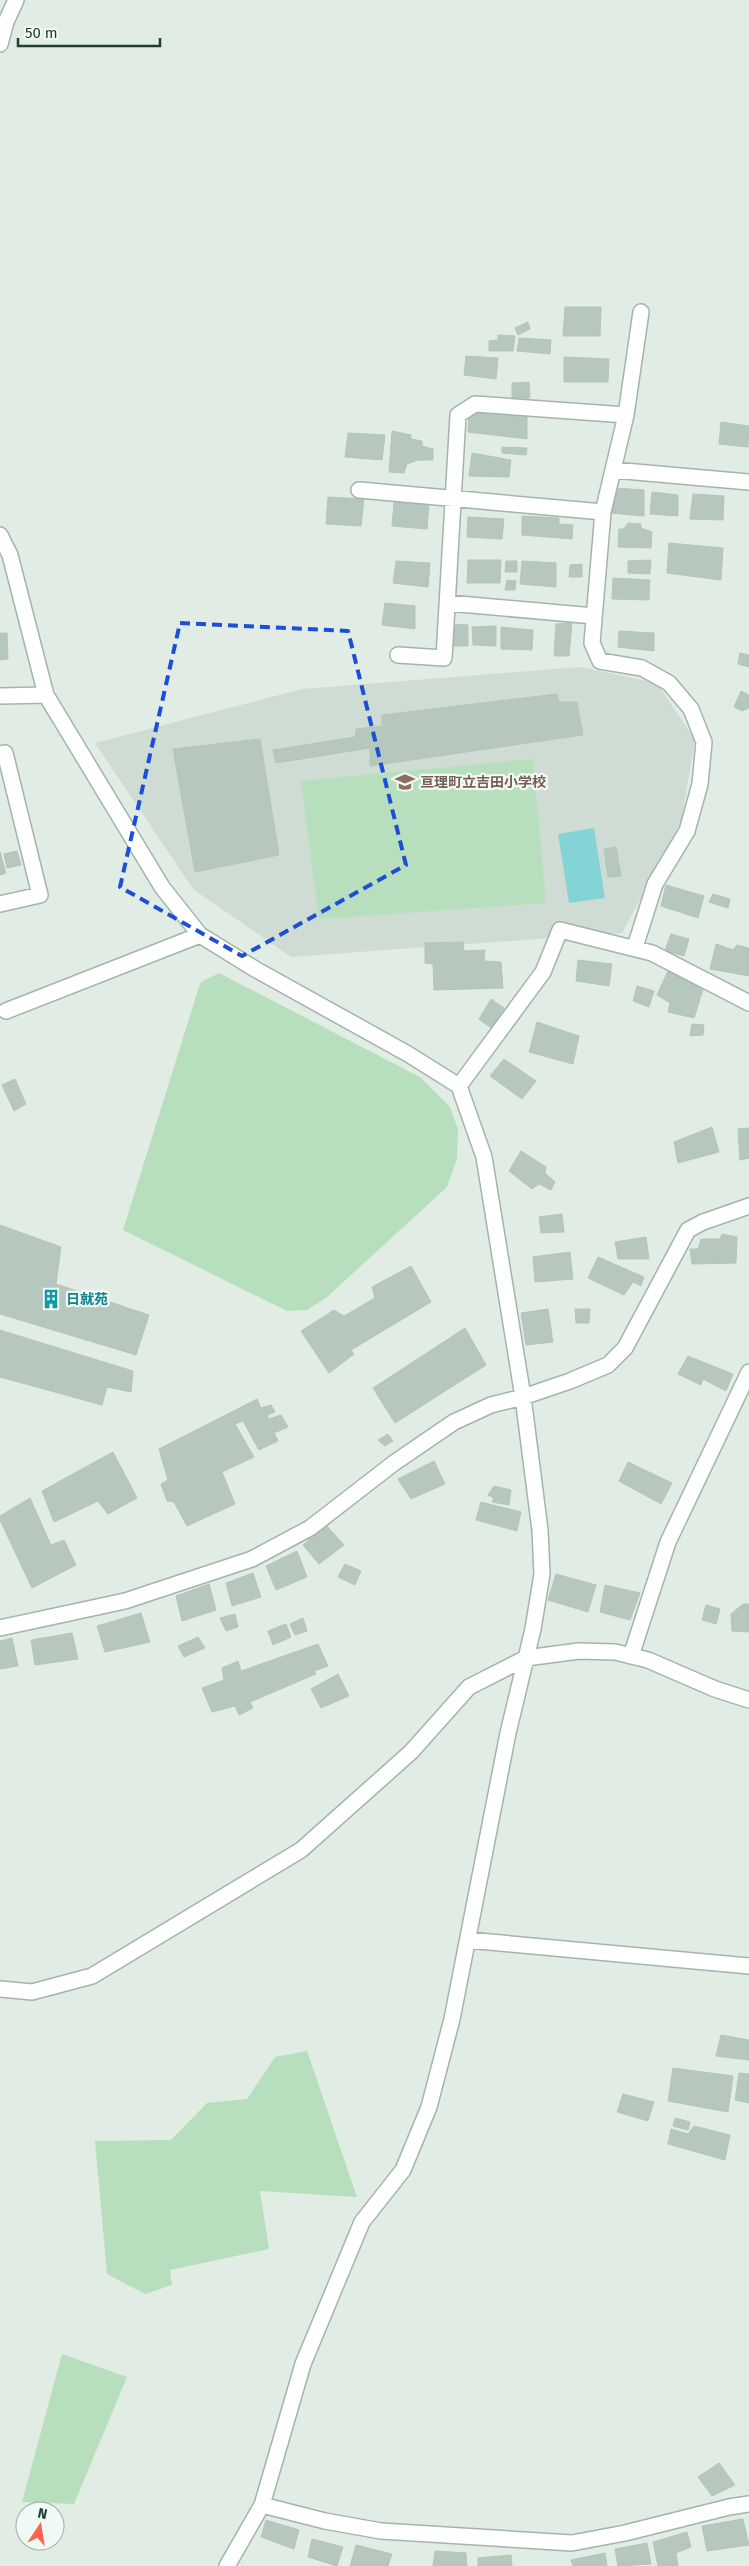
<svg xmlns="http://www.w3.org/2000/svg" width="749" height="2566" font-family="'Fira Sans','Noto Sans JP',sans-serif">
	<rect width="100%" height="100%" fill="#e1ece5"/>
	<!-- built -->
	<path fill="#cfdcd4" d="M580,667l77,16 38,57 -14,82 -59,111 -331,24 -98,-68 -98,-146 207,-54z"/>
	<!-- green -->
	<path fill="#b8dfbd" d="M533,759l13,144 -227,16 -18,-138z
		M219,973l201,104 30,30 8,22 -1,30 -10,28 -121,111 -19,12 -20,1 -164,-81 75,-240 3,-8z
		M307,2051l50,146 -97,-6 9,58 -99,21 2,15 -27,9 -38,-20 -12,-133 76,-1 36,-37 40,-4 28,-42z
		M62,2354l65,23 -53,127 -52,-2z"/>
	<!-- water -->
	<path fill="#85d4d5" d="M594,828l11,70 -36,5 -11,-69z"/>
	<!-- building -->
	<path fill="#b6c7be" stroke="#b3c6bb" d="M565,307h36l-1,29h-37z
		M528,322l2,7 -12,6 -3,-7z
		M498,335l17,1 -2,15h-24v-10l9,-1z
		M519,338l32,2 -1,14 -33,-3z
		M466,356l32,2 -2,21 -32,-4z
		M564,357l45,2 -1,23h-44z
		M529,382l1,16h-18v-15z
		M477,408l50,4v27l-59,-7 1,-19z
		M721,422l28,4 -1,21 -29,-3z
		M392,431l19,4v4l11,2v5l11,3v11h-15l-11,4 -3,9 -15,-1z
		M348,433l37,2 -3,25 -37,-3z
		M502,447l25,1 -1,7 -24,-2z
		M472,453l39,7 -2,17 -40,-1z
		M615,488l29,2v26l-33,-3z
		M652,492l26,3v21l-28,-2z
		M693,494l31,2 -1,24 -33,-1z
		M328,497l36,2 -3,27 -35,-2z
		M394,502l35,2 -2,25 -35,-3z
		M522,516l37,2v6l14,1 -1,14 -50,-4z
		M468,517l36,2 -2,20 -35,-2z
		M628,523l13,1v4l11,4 -1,16 -33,-1 1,-18h5z
		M669,543l54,5 -2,32 -54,-7z
		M468,560h33l-1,23h-33z
		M651,560l-1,14 -22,-1v-12z
		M396,561l34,2 -2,24 -35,-4z
		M506,561h11v11h-12z
		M522,561l34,2v24l-36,-3z
		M582,564v13h-13l1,-12z
		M613,578l37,2 -1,20 -37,-1z
		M507,580l9,1 -1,9h-10z
		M385,603l30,3v23l-33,-4z
		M572,623l-3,33h-15l2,-32z
		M451,624l17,1v21h-19z
		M496,626v20l-23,-1 -1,-18z
		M501,627l32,3 -1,20 -31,-1z
		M619,631l35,2v18l-36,-4z
		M0,633h7l1,26 -8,1z
		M740,653l9,2v12l-11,-3z
		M741,691l8,4v13l-7,3 -8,-4z
		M557,694l2,8h18l6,33 -213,31v-18l-94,15 -3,-13 82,-13 1,-8 26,-3v-11z
		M260,739l19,116 -84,17 -22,-123z
		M616,847l5,29 -13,1 -4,-28z
		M17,851l4,14 -14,3 -3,-14z
		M0,852l6,21 -6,2z
		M666,885l38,11 -6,22 -37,-12z
		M713,894l17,5 -2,9 -19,-6z
		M671,934l18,5 -5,17 -19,-5z
		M463,942l1,9 21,-1 -1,11 17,1 2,26 -69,2 -1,-26 -8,-1v-20z
		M716,944l17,6 4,-5 12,3v28l-39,-7z
		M578,960l34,4 -3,22 -33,-5z
		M668,971l36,15 -10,32 -26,-6 2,-9 -13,-8z
		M637,986l17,5 -5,16 -16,-6z
		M491,999l13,9 -13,20 -12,-9z
		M537,1022l42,14 -6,28 -44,-12z
		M692,1024l12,1 -1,10 -13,1z
		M504,1059l32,22 -14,18 -32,-23z
		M15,1079l11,25 -12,7 -12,-26z
		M712,1127l7,25 -41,11 -4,-21z
		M749,1128v30l-9,2 -2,-31z
		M521,1151l25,16 -1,6 10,9 -4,8 -12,-6 -7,5 -23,-18z
		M562,1214l2,18 -23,1 -2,-16z
		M0,1225l61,22 -5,37 93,31 -13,40 -136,-41z
		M722,1234l15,3 -1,26 -44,1 -2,-15h8l3,-10h19z
		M646,1237l3,22h-31l-3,-17z
		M570,1252l3,27 -38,3 -2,-25z
		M598,1257l46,20 -3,9 -8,-4 -9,13 -36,-17z
		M411,1266l20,36 -80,48 3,4 -25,19 -28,-42 33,-21 10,6 31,-18 -3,-11z
		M548,1309l5,33 -27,3 -5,-32z
		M575,1309h15l-1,14h-13z
		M465,1328l21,37 -91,58 -22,-35z
		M0,1330l133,41 -2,21 -24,-5 -5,18 -102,-28z
		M688,1356l45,18 -7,17 -23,-12 -2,6 -23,-11z
		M257,1399l4,9 10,-3 4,7 -8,3 2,4 12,-4 7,12 -14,6 4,8 -19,9 -16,-29 -8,3 19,33 -32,15 13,32 -48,22 -13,-24 -7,-1 -6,-17 7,-4 -9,-31z
		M388,1434l5,7 -8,5 -7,-6z
		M113,1452l24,46 -29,16 -10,-13 -44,21 -12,-31z
		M434,1461l11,23 -34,15 -13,-20z
		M628,1462l44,21 -11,21 -42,-23z
		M494,1486l17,4 -2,15 -17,-3 2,-4 -6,-3z
		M30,1498l21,47 13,-5 12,25 -44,23 -32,-68v-4z
		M481,1502l40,10 -4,19 -41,-11z
		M326,1525l18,20 -25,19 -16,-19z
		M297,1551l10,26 -31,13 -10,-24z
		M345,1564l16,7 -6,14 -17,-8z
		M253,1573l8,24 -29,9 -6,-23z
		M556,1574l40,11 -8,27 -40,-12z
		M209,1584l7,26 -34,11 -6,-25z
		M605,1585l35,8 -10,27 -30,-8z
		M743,1604h6v28l-17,-1 -1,-17z
		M706,1605l14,4 -4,15 -14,-4z
		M141,1613l9,29 -45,10 -8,-26z
		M235,1614l3,13 -12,4 -6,-13z
		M303,1618l4,13 -12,4 -5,-11z
		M286,1624l5,13 -18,8 -5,-14z
		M72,1633l6,26 -43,6 -4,-25z
		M198,1637l7,11 -21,9 -6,-11z
		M12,1638l6,28 -18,3v-28z
		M318,1644l10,22 -14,5 2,3 -66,28 3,6 -14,7 -4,-9 -23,6 -10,-24 22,-8 -2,-12 16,-7 3,10z
		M338,1674l11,22 -28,12 -10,-19z
		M721,2035l28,5v20l-33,-4z
		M673,2068l60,8 -5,36 -60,-11z
		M739,2073l10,1v29l-14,-3z
		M623,2094l31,8 -6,19 -31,-9z
		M675,2118l15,4 -2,8 -15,-4z
		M694,2126l36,9 -5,25 -57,-16 3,-15 17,5z
		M719,2463l16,22 -23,11 -14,-19z
		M743,2519l6,26 -42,6 -5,-25z
		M266,2520l33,10 -5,19 -33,-12z
		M687,2532l4,15 -15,6 2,13h-20l-5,-24z
		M312,2539l31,8 -6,19 -29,-9z
		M647,2543l4,21 -33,2 -3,-17z
		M356,2545l36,9 -4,12h-38z
		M435,2551l31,2 1,13h-34z
		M605,2553l2,13h-34l-2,-6z
		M511,2555l1,11h-34v-8z"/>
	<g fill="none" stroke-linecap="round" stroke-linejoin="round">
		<defs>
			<path id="minor" d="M0,44l6,-22 10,-22
				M613,470l136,12
				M359,490l244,22
				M0,535l10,20 36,140 116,192 38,48 55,34 153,85 51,32 25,71 39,240 17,133 2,44 -9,55 -25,104 -56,286 -23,88 -26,63 -41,52 -59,142 -41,141 -35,61
				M448,603l146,13
				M398,655l46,3 14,-243 17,-11 151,11
				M0,696l46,-1
				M0,754l5,-1 35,142 -40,9
				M635,947l20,-63 32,-53 13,-47 4,-42 -13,-33 -22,-26 -27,-15 -42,-7 -8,-18 11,-131 23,-97 15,-103
				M6,1011l194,-76
				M459,1086l84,-114 17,-42 92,23 97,50
				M0,1628l125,-27 127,-42 58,-31 84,-65 60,-41 37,-17 32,-8 47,-16 38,-16 17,-17 63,-118 15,-8 46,-16
				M631,1656l37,-114 81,-170
				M468,1940l281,26
				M0,1989l32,3 60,-16 209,-126 110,-98 58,-65 57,-29 53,-7 36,1 33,8 67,29 34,11
				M262,2505l63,16 56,10 191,12 53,-10 104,-26 20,-3"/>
		</defs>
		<!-- minor casing -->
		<use href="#minor" stroke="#a3b4ac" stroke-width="18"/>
		<!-- minor -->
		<use href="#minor" stroke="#fff" stroke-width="15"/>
	</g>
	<!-- marked area -->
	<path fill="none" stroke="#1d4ed8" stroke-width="4" stroke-dasharray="10 6" stroke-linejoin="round" d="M180,623l168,8 58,234 -164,91 -122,-69z"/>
	<!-- icons -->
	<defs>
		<symbol id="school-bare" viewBox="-9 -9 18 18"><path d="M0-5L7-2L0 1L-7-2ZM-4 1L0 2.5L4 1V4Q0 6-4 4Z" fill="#8d6e63" stroke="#f1f9f4" stroke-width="2.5" paint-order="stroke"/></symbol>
		<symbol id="building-bare" viewBox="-9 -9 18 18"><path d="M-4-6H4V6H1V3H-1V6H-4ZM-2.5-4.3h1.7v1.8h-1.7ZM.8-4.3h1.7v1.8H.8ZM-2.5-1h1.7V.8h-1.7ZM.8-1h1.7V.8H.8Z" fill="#0f9aa8" stroke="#f1f9f4" stroke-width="2.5" paint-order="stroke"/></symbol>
	</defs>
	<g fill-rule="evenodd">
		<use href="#school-bare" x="391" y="768" width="28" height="28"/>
		<use href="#building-bare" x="37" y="1285" width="28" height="28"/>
	</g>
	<g text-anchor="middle" stroke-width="4.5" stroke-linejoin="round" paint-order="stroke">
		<!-- education labels -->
		<g font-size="14" font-weight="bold" fill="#785e54" stroke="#f1f9f4" text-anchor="start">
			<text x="420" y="787">亘理町立吉田小学校</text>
		</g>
		<!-- culture labels -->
		<g font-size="14" font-weight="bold" fill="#0d838f" stroke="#f1f9f4" text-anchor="start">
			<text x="66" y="1304">日就苑</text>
		</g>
	</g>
	<!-- north arrow -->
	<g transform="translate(40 2526) rotate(12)"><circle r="24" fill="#f1f9f4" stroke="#9daea6"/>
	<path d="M0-4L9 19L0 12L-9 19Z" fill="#fb6250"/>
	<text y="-8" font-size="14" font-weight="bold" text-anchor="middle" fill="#203e32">N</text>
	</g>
	<!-- scale -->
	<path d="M18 38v8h142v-8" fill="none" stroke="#203e32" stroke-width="2.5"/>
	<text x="25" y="38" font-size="15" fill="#203e32" stroke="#f1f9f4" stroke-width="4" paint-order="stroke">50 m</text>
</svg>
